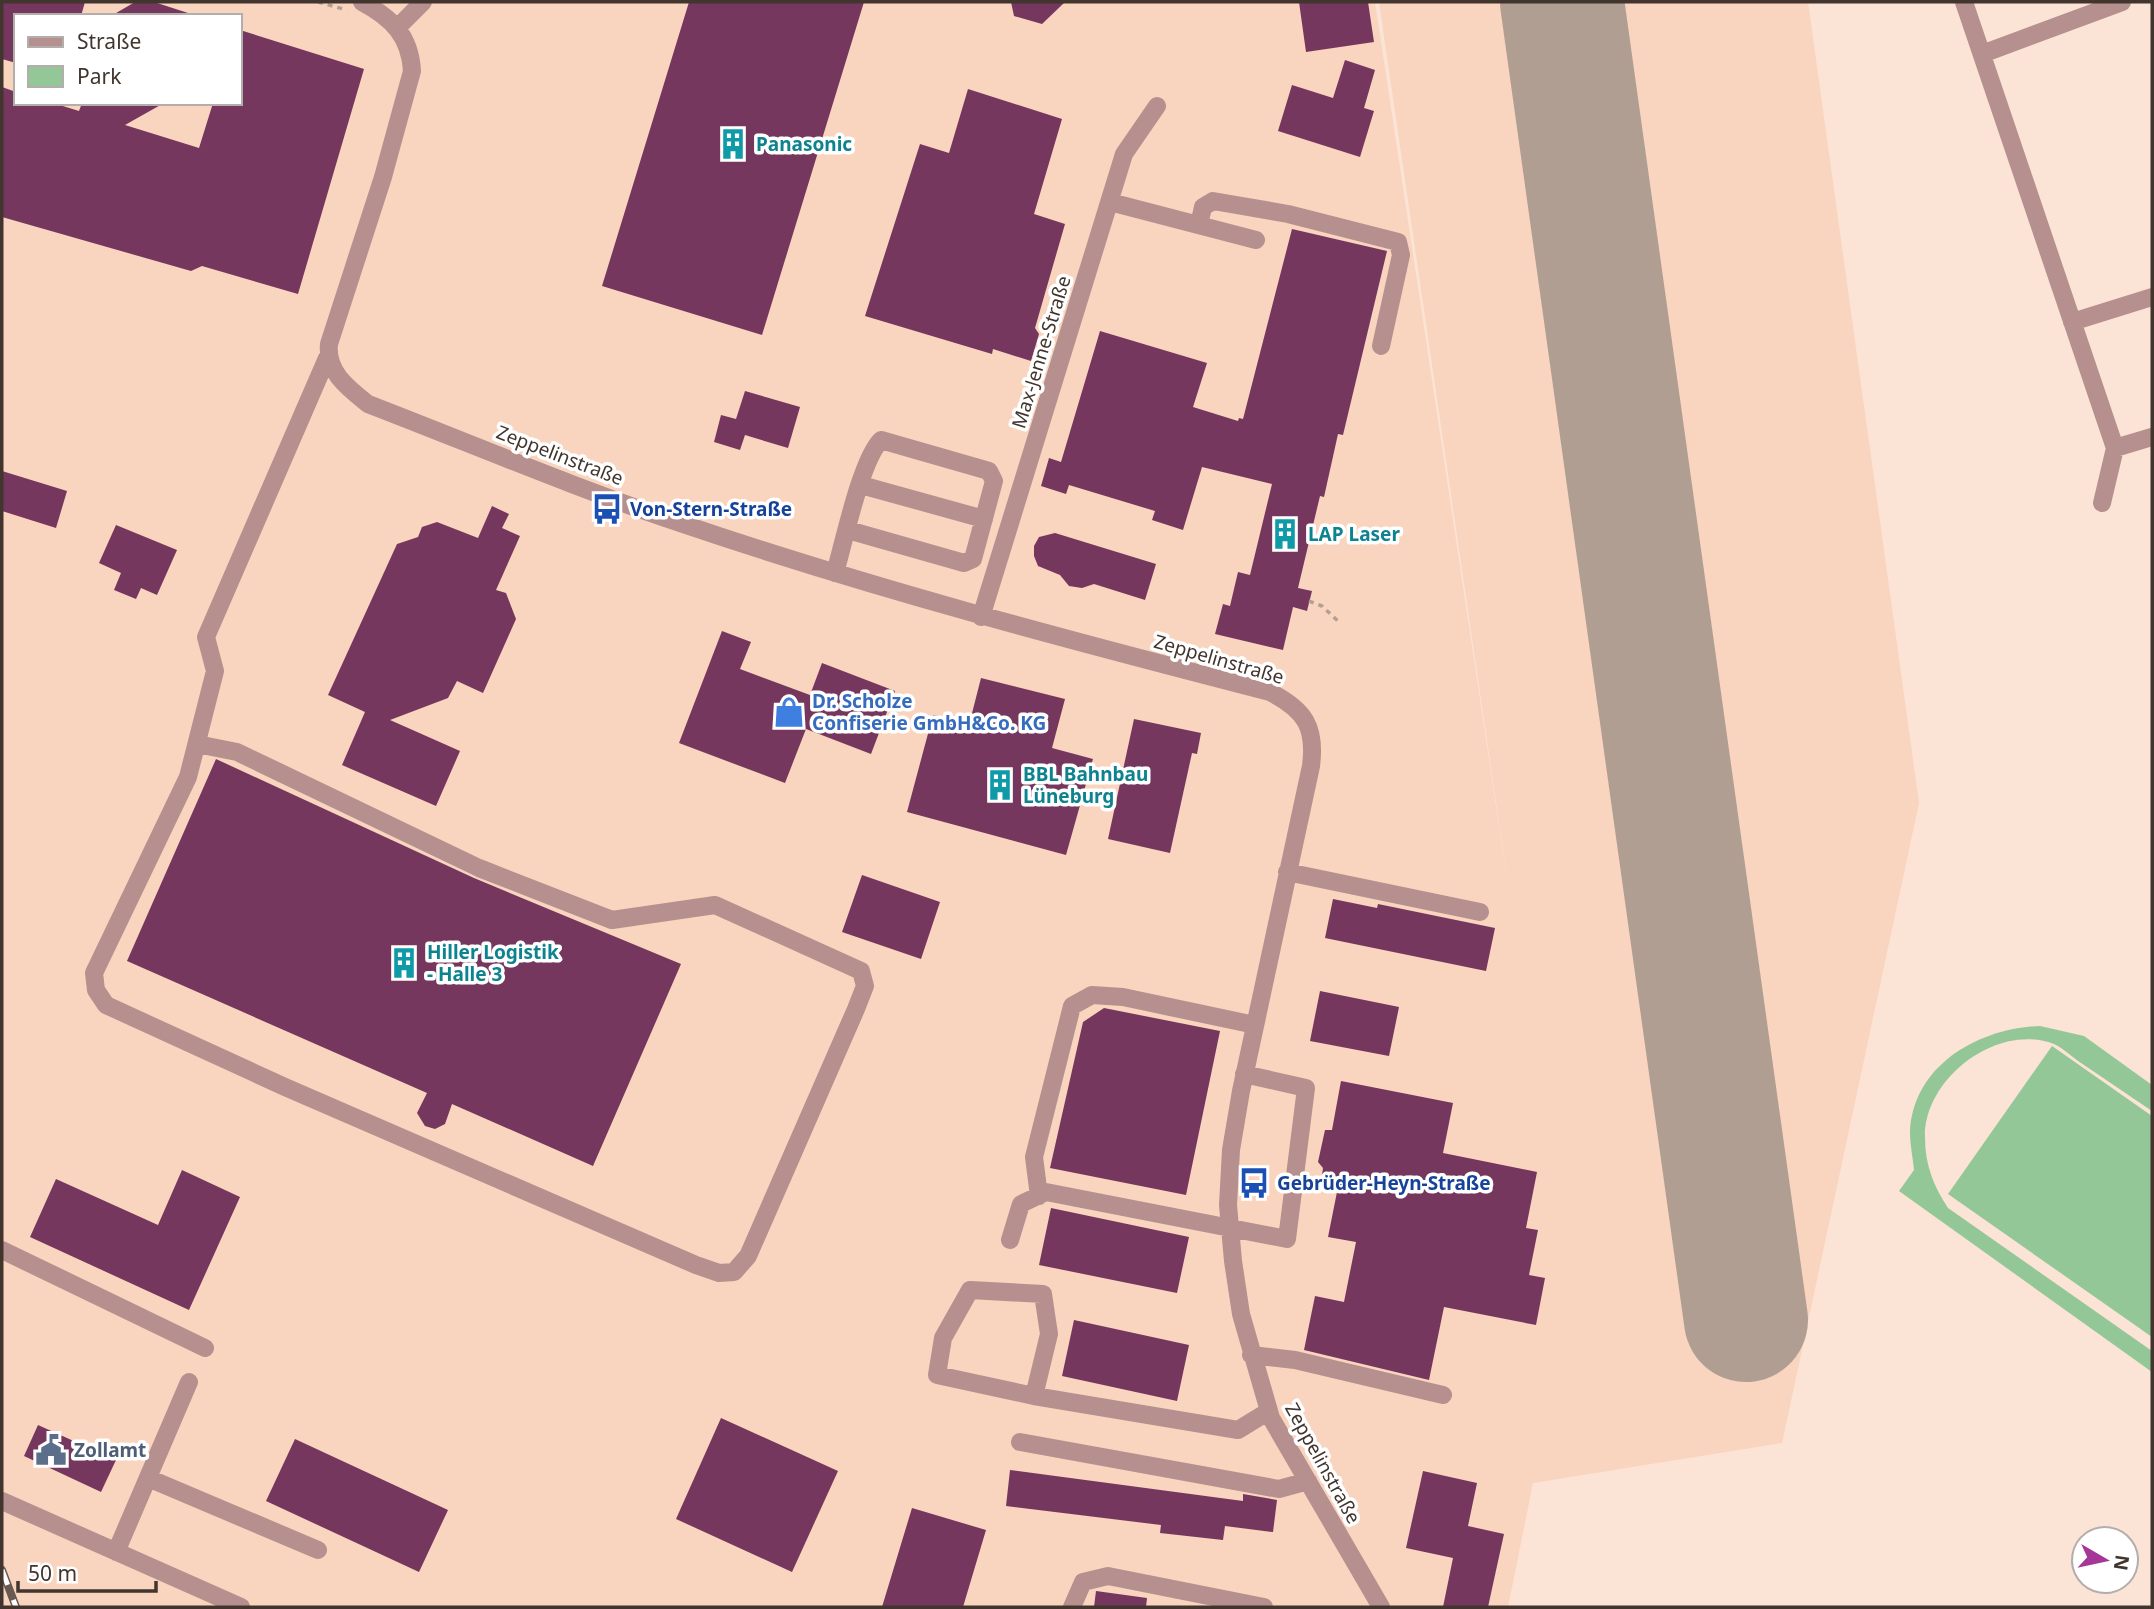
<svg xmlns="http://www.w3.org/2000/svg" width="2154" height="1609" font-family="'Noto Sans',sans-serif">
	<rect width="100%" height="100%" fill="#fbe3d5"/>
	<!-- built -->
	<path fill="#f9d4be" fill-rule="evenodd" d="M2,2h1373l139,923 -135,-923h429l111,801 -137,640 -249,40 -25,124h-1506zM16,16h224v87h-224z"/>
	<!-- green -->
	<path fill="#93c797" d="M2040,1026l44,10 68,49v26c-24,-16 -47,-32 -71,-48 -9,-6 -18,-15 -27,-19 -57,-22 -131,35 -129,94 0,27 9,49 23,70l204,143v21l-253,-181 15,-21c-1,-12 -4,-25 -4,-38 3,-67 69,-104 130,-106z
		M2052,1046l100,70v221l-204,-143z"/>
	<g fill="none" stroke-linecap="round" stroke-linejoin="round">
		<!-- runway -->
		<path stroke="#b19e92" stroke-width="124" d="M1562,2l184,1318"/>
	</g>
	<!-- building -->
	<path fill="#75375e" d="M2,2h83l-4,14h-65v47l-14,-4z
		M135,2h19l34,11v3h-77z
		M689,2h175l-102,333 -160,-49z
		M1011,2h54l-23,22 -28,-8z
		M1299,2h69l6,40 -68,10z
		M240,30l124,39 -66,225 -96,-28 -11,5 -189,-54v-130l14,5v11h37l26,8 3,-8h82l-39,22 74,23 14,-45h27z
		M1345,60l30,10 -11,38 10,3 -14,46 -82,-26 14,-46 41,13z
		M968,89l94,30 -28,95 31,10 -30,104 4,6 -8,27 -38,-12 -1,5 -127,-38 55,-172 29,9z
		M1292,229l95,22 -44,184 -5,-1 -14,63 -4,-1 -22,92 14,3 -5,20 -14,-4 -10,43 -68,-16 8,-30 7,2 8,-34 12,3 22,-91 -70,-17 -19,63 -31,-10 3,-9 -86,-26 -3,9 -25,-8 8,-28 12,4 39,-131 107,32 -14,44 45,14 1,-3 4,1z
		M745,391l55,16 -12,41 -43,-13 -5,15 -26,-8 7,-27 15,4z
		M2,471l65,20 -11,37 -54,-17z
		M492,506l17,8 -7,14 18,8 -24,54 10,3 10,26 -33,74 -26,-12 -9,17 -58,22 70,31 -24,55 -94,-41 23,-53 -37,-17 69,-151 21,-7 4,-10 15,-5 41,16z
		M116,525l61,25 -20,45 -16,-7 -5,11 -22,-9 7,-17 -22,-10z
		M1055,533l101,31 -11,36 -51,-16 -12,4 -13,-2 -9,-11 -22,-9 -4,-10v-10l5,-9z
		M722,631l29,11 -11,27 70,26 12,-32 73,28 -24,63 -65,-25 -21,54 -106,-40z
		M981,678l84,21 -13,49 41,11 -27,96 -159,-43 26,-97 36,10z
		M1134,719l67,14 -4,21 -5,-1 -22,100 -62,-14z
		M216,759l258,119 207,86 -88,202 -141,-62 -7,20 -10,5 -10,-3 -8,-13 10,-20 -300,-132z
		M862,875l78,27 -19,57 -79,-27z
		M1333,899l44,9 1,-4 117,24 -9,43 -161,-33z
		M1320,991l79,16 -10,49 -79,-15z
		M1104,1008l116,23 -34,164 -136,-27 33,-146z
		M1341,1081l112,22 -10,50 94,19 -11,56 12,2 -9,45 16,3 -9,47 -92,-18 -15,73 -125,-30 11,-54 29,6 12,-60 -28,-5 9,-45 -7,-2 -8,-15 1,-7 -5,-6 7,-32h7z
		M182,1170l58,27 -51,113 -159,-73 26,-58 102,46z
		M1051,1208l138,29 -12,56 -138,-28z
		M1074,1320l115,25 -12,56 -115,-25z
		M721,1418l117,53 -46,101 -116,-53z
		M38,1425l78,35 -15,32 -77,-36z
		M295,1439l153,71 -29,62 -153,-71z
		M1010,1470l233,31v-7l34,6 -4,32 -48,-6 -2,14 -63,-7 1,-8 -155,-19z
		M1423,1471l54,12 -9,43 36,8 -16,73h-45l10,-49 -47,-10z
		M912,1508l74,22 -23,77h-81z
		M1096,1591l51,7 -1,9h-52z"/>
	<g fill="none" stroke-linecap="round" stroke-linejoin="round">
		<!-- path -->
		<path stroke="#b3a095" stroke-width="3.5" stroke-dasharray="5 5" stroke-linecap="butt" d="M318,2l29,8
			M1309,601l13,5 18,17"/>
		<!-- minor -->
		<path stroke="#b5908e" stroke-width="18" d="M362,2c30,16 48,34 50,69l-29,106 -54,167c-3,28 19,44 39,60 104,40 207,84 312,119 194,66 392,118 590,169 35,18 46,35 41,74l-70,325 -10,59 -3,55 5,56 8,53 30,104 110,189
			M1964,2l151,446 -13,55
			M398,27l25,-25
			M1982,54l140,-52
			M1110,202l146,38
			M1199,225l4,-18 10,-6 75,13 110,28 3,13 -20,91
			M2072,322l80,-25
			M2115,448l37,-11
			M861,485l123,34
			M835,573c9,-31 26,-113 46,-133l108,31 5,10 -21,78 -9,4 -116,-33
			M981,617l143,-463 33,-48
			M197,744l40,8 242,116 133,52 103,-15 146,66 4,15 -9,23 -108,247 -14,16 -15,1 -23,-8 -411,-178 -179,-82 -10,-15 -2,-17 94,-196 27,-106 -9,-34 121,-279
			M1287,872l193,40
			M1039,1196l-5,-39 38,-151 20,-11 31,2 132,28
			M1010,1240l11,-36 25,-12 241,47 19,-151 -62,-14
			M2,1250l203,98
			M1251,1355l44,5 148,35
			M1034,1396l15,-62 -6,-40 -73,-4 -27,48 -6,37 97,21 204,34 31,-19
			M1020,1442l259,47 29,-8
			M148,1478l170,72
			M2,1501l239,106
			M116,1552l73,-170
			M1072,1607l11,-25 25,-6 156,31"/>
		<defs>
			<path id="rail" d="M2,1570l14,37"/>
		</defs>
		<!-- rail casing -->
		<use href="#rail" stroke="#675950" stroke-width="8"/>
		<!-- rail -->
		<use href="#rail" stroke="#fff" stroke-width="5" stroke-dasharray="16" stroke-linecap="butt"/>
	</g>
	<!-- icons -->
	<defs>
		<symbol id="building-bare" viewBox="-9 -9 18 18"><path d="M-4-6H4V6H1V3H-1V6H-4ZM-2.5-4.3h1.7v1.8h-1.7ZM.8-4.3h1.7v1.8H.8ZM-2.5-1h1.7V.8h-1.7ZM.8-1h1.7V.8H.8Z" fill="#0f9aa8" stroke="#fff" stroke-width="2.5" paint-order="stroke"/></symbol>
		<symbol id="bus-bare" viewBox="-9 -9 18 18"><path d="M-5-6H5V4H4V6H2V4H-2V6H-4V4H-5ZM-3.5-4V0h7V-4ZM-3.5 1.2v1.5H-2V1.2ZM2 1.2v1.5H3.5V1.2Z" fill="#1a4fb4" stroke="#fff" stroke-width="2.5" paint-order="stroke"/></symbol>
		<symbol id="shop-bare" viewBox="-9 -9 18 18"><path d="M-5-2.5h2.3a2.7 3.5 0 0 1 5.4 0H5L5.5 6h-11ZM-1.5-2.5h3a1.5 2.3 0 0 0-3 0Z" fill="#3f7fe0" stroke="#fff" stroke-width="2.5" paint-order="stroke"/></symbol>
		<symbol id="civic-bare" viewBox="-9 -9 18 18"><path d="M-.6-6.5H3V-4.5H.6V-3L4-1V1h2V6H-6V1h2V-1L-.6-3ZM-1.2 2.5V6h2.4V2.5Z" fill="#5c6f8a" stroke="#fff" stroke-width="2.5" paint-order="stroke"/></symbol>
	</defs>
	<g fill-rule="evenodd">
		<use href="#building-bare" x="711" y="122" width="44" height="44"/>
		<use href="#bus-bare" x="585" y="487" width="44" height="44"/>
		<use href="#building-bare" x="1263" y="512" width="44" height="44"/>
		<use href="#shop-bare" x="767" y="690" width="44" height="44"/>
		<use href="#building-bare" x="978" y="763" width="44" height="44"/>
		<use href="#building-bare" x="382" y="941" width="44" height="44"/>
		<use href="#bus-bare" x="1232" y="1161" width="44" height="44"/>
		<use href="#civic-bare" x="29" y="1428" width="44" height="44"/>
	</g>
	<g text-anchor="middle" stroke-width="7" stroke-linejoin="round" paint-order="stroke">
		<!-- culture labels -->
		<g font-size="19" font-weight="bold" fill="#0d838f" stroke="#fff" text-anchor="start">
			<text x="756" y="151">Panasonic</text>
			<text x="1308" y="541">LAP Laser</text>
			<text x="1023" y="781">BBL Bahnbau<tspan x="1023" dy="22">Lüneburg</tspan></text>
			<text x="427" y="959">Hiller Logistik<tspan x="427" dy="22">- Halle 3</tspan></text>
		</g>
		<!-- street labels -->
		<g font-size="19" fill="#41352e" stroke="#fff">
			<text transform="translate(1041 352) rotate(-73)" y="7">Max-Jenne-Straße</text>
			<text transform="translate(560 455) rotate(21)" y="7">Zeppelinstraße</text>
			<text transform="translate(1219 659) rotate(16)" y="7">Zeppelinstraße</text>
			<text transform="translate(1323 1463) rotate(61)" y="7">Zeppelinstraße</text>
		</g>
		<!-- transit labels -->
		<g font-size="19" font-weight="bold" fill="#164399" stroke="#fff" text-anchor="start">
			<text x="630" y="516">Von-Stern-Straße</text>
			<text x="1277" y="1190">Gebrüder-Heyn-Straße</text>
		</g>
		<!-- shop labels -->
		<g font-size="19" font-weight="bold" fill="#366cbe" stroke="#fff" text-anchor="start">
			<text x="812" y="708">Dr. Scholze<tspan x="812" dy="22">Confiserie GmbH&amp;Co. KG</tspan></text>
		</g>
		<!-- service labels -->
		<g font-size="19" font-weight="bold" fill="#4e5e75" stroke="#fff" text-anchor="start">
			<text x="74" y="1457">Zollamt</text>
		</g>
	</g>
	<!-- border -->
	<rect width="2154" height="1609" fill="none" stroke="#41352e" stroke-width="7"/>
	<!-- legend -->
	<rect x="14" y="14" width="228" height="91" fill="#ffffff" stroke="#b3aeab" stroke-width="2"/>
	<rect x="28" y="37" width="35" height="10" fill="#b5908e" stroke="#b3aeab" stroke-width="2"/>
	<text x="77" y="49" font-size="21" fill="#41352e">Straße</text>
	<rect x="28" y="66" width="35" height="21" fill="#93c797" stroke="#b3aeab" stroke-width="2"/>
	<text x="77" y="84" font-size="21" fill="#41352e">Park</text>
	<!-- north arrow -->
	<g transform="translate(2105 1560) rotate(99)"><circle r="33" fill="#ffffff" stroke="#b3aeab" stroke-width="2"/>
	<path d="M0-5L12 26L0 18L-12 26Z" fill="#a43797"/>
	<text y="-10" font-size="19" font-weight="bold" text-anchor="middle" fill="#41352e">N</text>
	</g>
	<!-- scale -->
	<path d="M18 1581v10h138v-10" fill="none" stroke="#41352e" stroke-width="3.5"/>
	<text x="28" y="1581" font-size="21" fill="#41352e" stroke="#ffffff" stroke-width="5" paint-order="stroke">50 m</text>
</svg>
